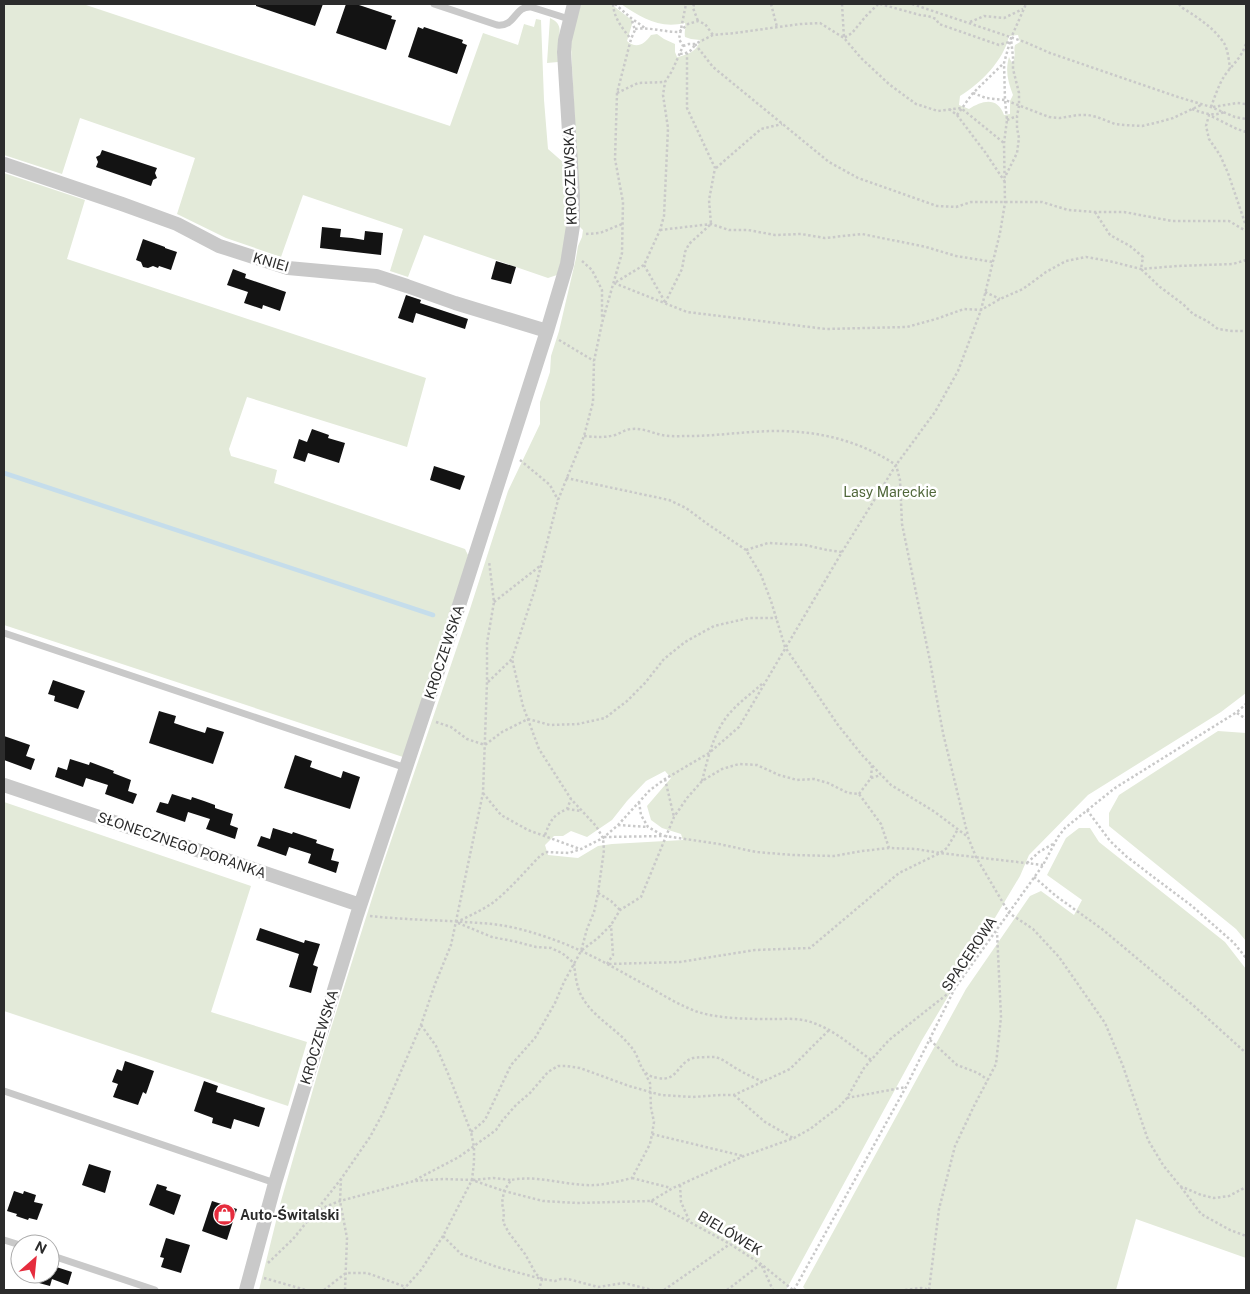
<svg xmlns="http://www.w3.org/2000/svg" width="1250" height="1294" font-family="'Public Sans',sans-serif">
	<rect width="100%" height="100%" fill="#fff"/>
	<!-- green -->
	<path fill="#e3ead9" fill-rule="evenodd" d="M4,4h79l367,122 33,-93 35,12 6,-21 10,3 2,-8 5,1 3,80 4,49 16,14c1,16 4,33 4,50 0,18 -5,45 -11,62l-9,3 -124,-43 -16,42 -18,-6 13,-42 -100,-34 -22,62 -55,-19 -49,-24 18,-56 -115,-40 -18,56 -58,-19z
		M581,4h30l22,17 -6,20c9,8 17,4 24,-6l6,-1 7,5 11,5v8l2,5c10,-2 21,-6 23,-17l-9,-1 -6,-2c-1,-6 1,-9 0,-14 -26,6 -43,-5 -64,-19h625v689l-25,19 -133,83 -59,60 -9,21 -98,164 -136,250h-527l22,-89 45,-157 55,-174 89,-261 38,-118 32,-67v-22l10,-30 1,-16 8,-25 17,-73 2,-12 4,-9 1,-7 -3,-3 -9,-180 1,-13zM1018,35l2,7 -5,3c-2,7 2,11 -3,18l-3,-6c-4,14 -1,25 4,38l-3,6v13l-6,1c-7,-19 -22,-14 -35,-6l-10,-4 1,-9c21,-13 44,-36 49,-60zM665,771l6,7 -24,28 4,14 11,8 19,6 2,6 -71,4 -14,2 -20,12 -30,-3 -3,-10 9,-9h9l8,-5 16,6 25,-17 15,-19 19,-20z
		M550,18c15,7 8,16 8,28 -1,6 0,11 0,16l-11,1z
		M4,173l81,27 -18,59 359,119 -19,69 -160,-50 -18,52 2,7 46,14 -3,13 191,66 3,6 -2,10 -63,192 -399,-132z
		M1218,731l28,2v208l-10,-12 -127,-103v-13l10,-18z
		M4,802l247,84 -40,126 96,30 -19,64 -284,-95z
		M1079,828h11l9,14 126,100 21,27v289l-110,-39 -20,71h-310l-3,-3 163,-298 64,-93 11,-5 33,24 8,-15 -35,-25 19,-37z"/>
	<g fill="none" stroke-linecap="round" stroke-linejoin="round">
		<!-- stream -->
		<path stroke="#c5ddeb" stroke-width="4.5" d="M4,473l429,142"/>
	</g>
	<!-- building -->
	<path fill="#131313" d="M256,4h67l-8,22 -59,-20z
		M346,4h10l36,12 -1,3 5,1 -10,30 -50,-17z
		M418,27l5,2 1,-2 39,13 -1,3 5,2 -10,29 -49,-17z
		M102,150l55,18 -2,5 2,5 -4,2 -2,6 -55,-19 2,-5 -2,-5 4,-2z
		M322,227l19,2 -1,8 12,1 12,2 1,-9 18,2 -2,22 -61,-7z
		M143,239l22,8v1l12,4 -6,18 -12,-4 -1,2 -5,-2 -5,2 -5,-1 -2,-5 -5,-2z
		M496,261l20,6 -5,17 -20,-5z
		M233,269l13,5 -1,4 41,14 -6,19 -17,-6 -1,4 -18,-6 4,-11 -21,-7z
		M406,295l15,5 -1,3 48,16 -3,10 -49,-16 -3,10 -15,-5z
		M312,429l17,6 -1,3 17,5 -6,20 -31,-10 -3,9 -12,-4 6,-19 8,3z
		M434,466l31,10 -5,14 -30,-10z
		M53,680l32,11 -7,18 -24,-8 1,-5 -7,-2z
		M159,711l17,5 -2,7 15,5 16,5 2,-6 17,5 -11,32 -64,-21z
		M4,736l26,9 -4,11 9,3 -4,11 -27,-10z
		M295,755l17,6 -2,6 31,11 2,-7 17,6 -10,32 -66,-21z
		M70,759l19,6 1,-3 24,9 -1,2 18,7 -3,11 9,3 -4,10 -28,-10 3,-9 -22,-7 -3,9 -28,-10 3,-10 9,3z
		M172,794l19,6 1,-3 12,4 11,4v3l18,6 -3,11 8,3 -3,11 -29,-10 4,-10 -22,-7 -3,10 -29,-10 4,-10 8,2z
		M273,828l19,6 1,-2 24,8 -1,3 18,6 -3,11 8,2 -3,11 -28,-10 3,-9 -22,-7 -3,9 -29,-10 4,-10 9,3z
		M260,928l44,15 1,-3 15,4 -7,21 5,2 -7,26 -22,-6 10,-33 -43,-14z
		M125,1061l29,10 -8,23 -3,-2 -5,13 -25,-8 5,-13 -6,-2 5,-13 5,2z
		M204,1081l14,5 -2,6 49,16 -6,19 -25,-8 -3,10 -19,-6 1,-5 -19,-7z
		M89,1164l22,7 -6,22 -23,-8z
		M157,1184l10,3 -1,3 15,5 -7,20 -25,-10z
		M14,1191l9,3 1,-3 12,4 -2,7 9,2 -6,16 -8,-2 -1,2 -12,-4 1,-2 -10,-3z
		M212,1201l25,8 -10,31 -25,-9z
		M166,1238l24,7 -9,28 -20,-6 3,-9 -4,-1z
		M50,1265l22,7 -4,13 -16,-6 -2,7 -11,-3 3,-9h8z"/>
	<g fill="none" stroke-linecap="round" stroke-linejoin="round">
		<!-- path -->
		<path stroke="#c9c9c9" stroke-width="2.5" stroke-dasharray="2.5 2.5" stroke-linecap="butt" d="M613,4c1,14 9,24 18,35
			M615,4l16,14 14,10
			M694,4l-1,4 5,13
			M771,4l6,23
			M842,4l2,34 8,-5 14,-17 12,-12
			M880,4l40,11 8,1 8,3 3,5 60,21 10,-3
			M912,4l113,38 25,11 128,44 33,10 24,10 11,2
			M1179,4l2,3c16,10 32,20 43,36 4,7 5,18 6,26
			M970,22l14,-6 20,2 19,-9
			M635,29c16,-2 29,3 44,3l9,-8 10,-3 7,3 8,11
			M695,44l18,23 116,95 29,16 79,28 19,1 15,-5h71l26,8 27,2h29l48,9h57l17,10
			M683,46l6,-2h6l18,-9 22,-2 65,-9 20,-1 24,15 17,20 29,27 26,19 22,7 23,-3 43,35
			M680,54c8,-1 12,-3 15,-10
			M617,93l21,-10 27,-1
			M973,93l13,5 19,2 44,17 11,1 18,-3h10l9,2 18,7 9,1 18,1 17,-4 14,-4 28,-13
			M1211,107c4,-11 8,-23 14,-32 8,-11 19,-20 21,-33
			M1213,107l24,-4 9,1
			M949,109l8,6 28,37 20,30
			M1192,109c11,4 21,8 32,3
			M957,115l16,-22 31,-30
			M1007,120l10,-4
			M1246,132l-9,-3 -28,-14 -3,11 3,13 11,16 8,18 18,53
			M716,168l45,-39 21,-5
			M1006,175l11,-22 2,-15 -2,-10v-12l2,-10v-13l-6,-24v-12l-2,-18
			M1095,212l15,23 20,11 13,11 -2,12 19,18 24,18 9,9 14,7 11,8 14,2h14
			M660,230l51,-6 18,6h19l27,5 26,-1 24,4 37,-4 64,13 30,9 37,6
			M586,234l14,-1 22,-9
			M582,261l10,9 10,20v29
			M644,265l21,37
			M616,282l28,-17 16,-35 4,-14 4,-88 -5,-33 2,-13 7,-11 11,-25 -4,-7 7,-35
			M614,283l73,29 139,17 81,-2 29,-8 28,-10 17,1 19,-11 23,-10 23,-17 20,-11 20,-4 23,4 32,8 36,-3 56,-2 13,-4
			M985,292l15,7
			M665,303l17,-34 3,-17 4,-8 22,-20 -2,-24 6,-32 -28,-60v-55
			M559,340l35,21
			M584,436c11,1 20,2 31,-1 6,-2 11,-6 17,-6 10,-1 18,3 26,5 10,3 21,2 31,2 29,0 58,-5 88,-5 43,0 83,10 119,34l4,15 2,44 28,137 13,72 25,103
			M520,460l30,25 8,15
			M566,478l103,22 17,8 23,17 37,25 15,25 10,26 14,46 53,78 24,30 29,30 44,27 33,25 8,20 33,56 24,16 26,28 46,66 18,43 25,74 15,25 17,21 21,9 13,3 15,-2 17,-9
			M746,550l22,-7 37,2 22,5 15,2
			M494,602l46,-36
			M488,682l24,-23
			M1237,713l9,6
			M436,722l15,5 16,12 18,6 17,-13 26,-13 22,6 28,-1 27,-6 22,-17 18,-18 19,-24 21,-17 29,-16 35,-8h28
			M871,778l10,-3
			M665,779l9,38
			M702,781c6,-23 11,-47 26,-66 10,-12 24,-22 35,-32
			M483,793l18,22 27,15 52,19
			M859,794l12,-16 1,-13
			M639,802l2,13 7,12 16,9
			M567,809l14,2
			M1087,810l23,31 17,16 65,49 42,37 12,15
			M618,825l30,2
			M545,835c5,-14 8,-20 22,-26l4,-10
			M604,837l61,-1 54,8 37,8 37,3 41,1 28,-5 27,-3 27,1 24,4 103,12
			M1027,863l12,-11 14,-8
			M1034,877l22,19 46,33 92,77 52,47
			M598,893l13,8 9,9
			M370,916c36,4 73,4 109,7 27,1 55,9 81,19 32,12 61,30 91,46 15,9 30,18 47,24 23,7 52,7 75,7 11,0 24,-1 34,2 24,6 45,25 64,39
			M456,922c12,-5 24,-11 35,-18 18,-13 34,-33 50,-49l6,-3 22,1 12,-4 22,-11 15,-13 32,-35 15,-11 44,-26 30,-26 103,-175 54,-87 39,-53 23,-41 23,-61 19,-77 5,-30 -1,-60 3,-23 -2,-20 -1,-37 7,-25 15,-34
			M458,923l34,14 25,5 19,5 15,1 11,5 12,10c1,10 2,20 6,30 11,24 37,35 52,55 10,13 6,27 26,30 20,4 19,-15 35,-20 4,-1 18,-1 22,-1 9,2 16,9 24,13 8,5 16,8 24,12
			M582,950l16,-12 13,-13 9,-15 21,-13 33,-80 13,-19 15,-17 20,-12 17,-5 18,1 22,10 18,5 17,-1 14,4 20,10 11,1 22,30 8,24
			M607,964l6,-9 -2,-30
			M609,964l71,-2 75,-12 55,-2 89,-75 41,-20 7,-5 11,-19
			M930,1040l27,25 21,8 10,7
			M645,1073l5,10 1,25 3,14 -2,12 -2,10 -18,34c-16,4 -31,8 -47,7 -24,-1 -49,-10 -74,-5l-7,11 -2,12 2,10 -1,9 6,11 16,21 11,20 6,5 13,2 6,-2h7l30,8 26,-4 28,7
			M734,1095l31,27 28,16
			M847,1098l59,-11
			M471,1132l14,-12 26,-55 24,-27 20,-35 9,-21 17,-31 6,-22 7,-17 4,-19 6,-43 -1,-12 -7,-12 -25,-27 -32,-50 -16,-43 -11,-47 23,-70 23,-89 26,-64 9,-34 1,-41 8,-38 20,-70 1,-51 -8,-43 2,-66 14,-54 4,-9 -4,-12
			M652,1134l91,22
			M632,1178l39,10
			M415,1180l44,-23 37,-27 6,-9 14,-16 14,-12 18,-21 10,-6h8l14,2 49,18 32,9 32,2 27,-2h14l56,-26 39,-39
			M473,1180l20,-2 18,2
			M680,1185l1,17 8,18
			M1181,1187l20,27 29,16 16,6
			M651,1201l79,43 31,20 32,26
			M315,1212l26,-33
			M443,1236l18,18 36,13 45,12 -3,11
			M268,1263l25,-24 21,-26 13,-7 13,-5 74,-20 29,-2 29,1 32,11 39,10 34,2 74,-2 22,-13 71,-32 50,-18 16,-9 29,-22 8,-9 17,-30 25,-28 66,-52
			M264,1278l42,12
			M324,1290l22,-17h21l39,14
			M345,1290l2,-52 -7,-37 1,-22 29,-42 13,-24 38,-88 14,-41 16,-39 32,-152 4,-111v-39l7,-41 -5,-41
			M403,1290l18,-20 22,-34 29,-56 2,-18v-15l-3,-15 -22,-56 -13,-30 -15,-21
			M664,1290l66,-46
			M727,1290l34,-26 12,26
			M794,1290l112,-203 49,-99 88,-123 15,-28 7,-9 50,-40 122,-76 9,-8
			M905,1290l16,-2 9,2
			M929,1290l10,-81 16,-63 19,-40 22,-42 5,-47 -4,-85"/>
		<!-- service -->
		<path stroke="#c9c9c9" stroke-width="7" d="M434,4l63,21c19,2 17,-19 34,-18l38,12
			M4,633l402,135
			M4,1091l271,92
			M4,1240l16,5
			M50,1255l105,35"/>
		<!-- minor -->
		<path stroke="#c9c9c9" stroke-width="14" d="M4,164l118,40 55,20 42,22 69,22 88,8 31,10 48,17 92,28
			M4,785l356,120
			M246,1290l29,-107 82,-268 81,-244 109,-340 20,-67 6,-38v-30l-9,-144 1,-12 9,-36"/>
	</g>
	<!-- icons -->
	<defs>
		<symbol id="shop-disc" viewBox="-11 -11 22 22"><circle r="9.5" fill="#e52c3d" stroke="#fff"/><path d="M-5-2.5h2.3a2.7 3.5 0 0 1 5.4 0H5L5.5 6h-11ZM-1.5-2.5h3a1.5 2.3 0 0 0-3 0Z" fill="#fff"/></symbol>
	</defs>
	<g fill-rule="evenodd">
		<use href="#shop-disc" x="212" y="1202" width="25" height="25"/>
	</g>
	<g text-anchor="middle" stroke-width="5" stroke-linejoin="round" paint-order="stroke">
		<!-- street labels -->
		<g font-size="14" fill="#2c2c2c" stroke="#fff">
			<text transform="translate(570 176) rotate(-92)" y="5">KROCZEWSKA</text>
			<text transform="translate(271 262) rotate(16)" y="5">KNIEI</text>
			<text transform="translate(444 652) rotate(-72)" y="5">KROCZEWSKA</text>
			<text transform="translate(182 845) rotate(19)" y="5">SŁONECZNEGO PORANKA</text>
			<text transform="translate(969 954) rotate(-56)" y="5">SPACEROWA</text>
			<text transform="translate(319 1037) rotate(-73)" y="5">KROCZEWSKA</text>
			<text transform="translate(730 1233) rotate(31)" y="5">BIELÓWEK</text>
		</g>
		<!-- park labels -->
		<g font-size="14" fill="#50673a" stroke="#fff">
			<text x="890" y="497">Lasy Mareckie</text>
		</g>
		<!-- poi labels -->
		<g font-size="14" font-weight="bold" fill="#2c2c2c" stroke="#fff" text-anchor="start">
			<text x="240" y="1220">Auto-Świtalski</text>
		</g>
	</g>
	<!-- border -->
	<rect width="1250" height="1294" fill="none" stroke="#2c2c2c" stroke-width="10"/>
	<!-- north arrow -->
	<g transform="translate(35 1259) rotate(27)"><circle r="24" fill="#ffffff" stroke="#ababab"/>
	<path d="M0-4L9 19L0 12L-9 19Z" fill="#e52c3d"/>
	<text y="-8" font-size="14" font-weight="bold" text-anchor="middle" fill="#2c2c2c">N</text>
	</g>
</svg>
